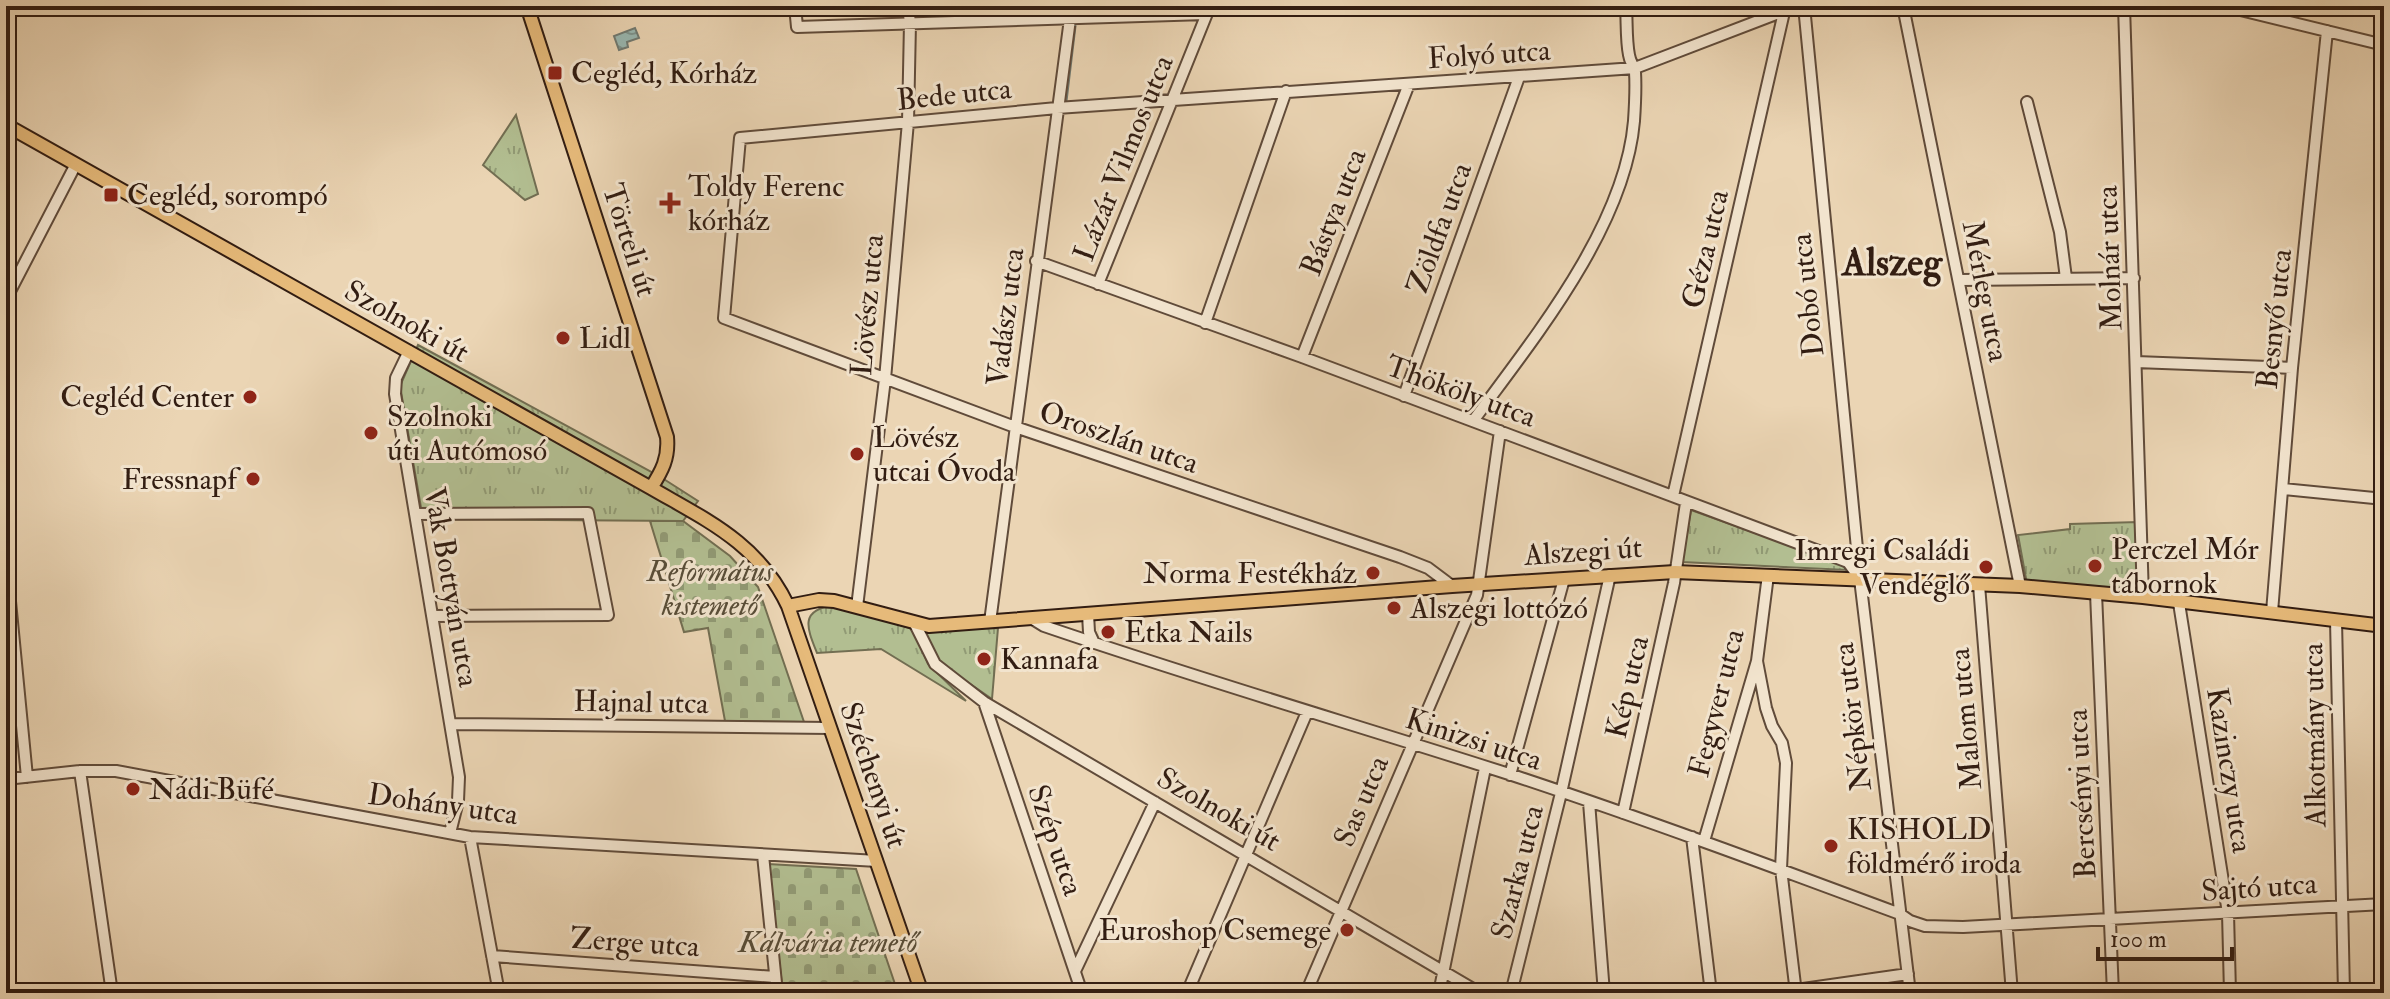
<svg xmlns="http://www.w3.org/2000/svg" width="2390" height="999" font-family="'IM FELL Double Pica',serif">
	<defs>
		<pattern id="cemetery-stones" width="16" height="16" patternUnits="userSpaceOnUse" patternTransform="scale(2)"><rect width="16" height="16" fill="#b2be91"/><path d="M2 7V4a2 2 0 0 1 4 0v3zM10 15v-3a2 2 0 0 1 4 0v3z" fill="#919a75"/></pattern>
		<pattern id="park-tufts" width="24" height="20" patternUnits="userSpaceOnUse" patternTransform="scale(2)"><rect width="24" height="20" fill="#b2be91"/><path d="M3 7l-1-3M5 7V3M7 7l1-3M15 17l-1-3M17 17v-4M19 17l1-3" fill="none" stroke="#919a75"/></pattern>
		<pattern id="water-waves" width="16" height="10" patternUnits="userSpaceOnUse" patternTransform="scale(2)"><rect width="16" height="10" fill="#99b8b2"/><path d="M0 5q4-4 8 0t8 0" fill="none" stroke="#7d958f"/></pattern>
	</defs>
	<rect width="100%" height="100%" fill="#ebd5b4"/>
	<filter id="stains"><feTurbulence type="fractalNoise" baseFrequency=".0025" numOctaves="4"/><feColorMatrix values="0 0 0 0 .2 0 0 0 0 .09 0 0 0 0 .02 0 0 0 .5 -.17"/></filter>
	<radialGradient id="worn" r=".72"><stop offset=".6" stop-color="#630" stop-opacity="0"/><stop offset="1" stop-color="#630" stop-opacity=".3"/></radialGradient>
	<!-- cemetery -->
	<path fill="url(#cemetery-stones)" stroke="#726e52" stroke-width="2" d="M650,521h33l47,35 28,31 46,135 -79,-1 -17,-93 -24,4z
		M768,864l88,5 42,124h-115z"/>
	<!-- park -->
	<path fill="url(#park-tufts)" stroke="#726e52" stroke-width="2" d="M516,115l22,79 -13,6 -42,-35z
		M418,345l241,131 39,25 -15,20 -260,-2 -23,-133z
		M1691,510l150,54 6,6 -165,-8z
		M2138,522l3,70 -114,-8 -9,-49 52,-6v-5z
		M834,605l76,23 6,7 12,29 38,37 -85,-52 -64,4c-10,-25 -18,-43 17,-48z
		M998,628l-6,71 -52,-36 -14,-28 3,-6z"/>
	<!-- water -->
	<path fill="url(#water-waves)" stroke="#707a72" stroke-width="2" d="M635,28l4,10 -12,4 1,5 -9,3 -5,-14z"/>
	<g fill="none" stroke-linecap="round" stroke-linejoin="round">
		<!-- stream -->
		<path stroke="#707a72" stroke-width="3" d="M1077,11l1,-5
			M1066,101l9,-75"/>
		<defs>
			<path id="minor" d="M795,6l2,21 408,-13
				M1804,6l56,573 50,414
				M1903,6l117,580
				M2124,6l19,591
				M2224,6l160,39
				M2027,102l33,130 6,46
				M1036,261l266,96 546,205 11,15
				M1960,280l174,-2
				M1098,284l112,-278
				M6,299l70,-135
				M1205,323l81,-232
				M409,351l-13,27 -1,16 64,383 -1,24 -8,32
				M1302,357l107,-273
				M2136,362l156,6
				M1404,396l115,-319
				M1473,421c61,-83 152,-194 161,-300 1,-15 2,-33 1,-49 -1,-6 -5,-10 -6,-17 -3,-15 -2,-33 -3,-49
				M2283,489l101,10
				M1673,496l111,-484
				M415,514l173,-1 20,102 -176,1
				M1979,585l33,408
				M1452,586l-24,-18 -28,-11 -385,-130 -291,-109 16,-180 317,-30 578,-40 162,-62
				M9,591l18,186
				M2096,593l17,400
				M2179,603l49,310 2,80
				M857,607l28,-228 23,-257 2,-99 -2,-17
				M2272,612l20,-244 35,-337
				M1088,614l1,18 5,11
				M1031,618l13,8c155,53 312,99 468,149 130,43 259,91 388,139l10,7 15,5 38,1 421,-23
				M2336,620l8,373
				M914,622l21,42 49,38 496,291
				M990,622l80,-603
				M1757,661l9,47 6,18 10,17 4,20 -5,106 15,124
				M984,702l98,291
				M451,724l379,4
				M80,771l32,222
				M1510,775l54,-196
				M6,779l74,-8h36l354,66 407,24
				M1589,802l15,191
				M1623,813l51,-230 12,-80
				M470,837l29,156
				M1692,837l19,156
				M1704,841l53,-180 11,-86
				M763,855l14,138
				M492,956l283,21
				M1075,971l80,-169
				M1796,990l112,-16
				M1187,993l120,-281
				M1306,993l171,-398 23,-164
				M1439,993l46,-225
				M1511,993l50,-200 49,-218"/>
			<path id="major" d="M527,6l140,431c2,21 -5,34 -16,51
				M6,125l645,363c57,33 107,55 137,118l134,387
				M788,606l31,-6 15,1 95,25 523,-40 223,-14 345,14 123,11 241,29"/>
		</defs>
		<!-- minor casing -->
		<use href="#minor" stroke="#604b3a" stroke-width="14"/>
		<!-- major casing -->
		<use href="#major" stroke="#321d12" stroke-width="16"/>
		<!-- minor -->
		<use href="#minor" stroke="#f2e4ce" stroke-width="10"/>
		<!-- major -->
		<use href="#major" stroke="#e6ba7a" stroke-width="12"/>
	</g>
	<!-- markers -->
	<g fill="#8f2418" stroke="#f2e4ce" stroke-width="3">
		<rect x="547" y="65" width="16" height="16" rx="4"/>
		<rect x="103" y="187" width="16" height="16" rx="4"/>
		<path d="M666 191h8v8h8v8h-8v8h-8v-8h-8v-8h8z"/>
		<circle cx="563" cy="338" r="8"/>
		<circle cx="250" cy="397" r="8"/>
		<circle cx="371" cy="433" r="8"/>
		<circle cx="857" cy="454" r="8"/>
		<circle cx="253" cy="479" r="8"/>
		<circle cx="2095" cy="566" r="8"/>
		<circle cx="1986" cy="567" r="8"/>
		<circle cx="1373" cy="573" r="8"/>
		<circle cx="1394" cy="608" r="8"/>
		<circle cx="1108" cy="632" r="8"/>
		<circle cx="984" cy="659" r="8"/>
		<circle cx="133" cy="789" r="8"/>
		<circle cx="1831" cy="846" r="8"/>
		<circle cx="1347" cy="930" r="8"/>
	</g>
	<g text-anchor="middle" stroke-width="6" stroke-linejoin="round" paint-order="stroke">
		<!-- street labels -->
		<g font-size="30" fill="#321d12" stroke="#f2e4ce">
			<text transform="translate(1489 54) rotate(-4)" y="10">Folyó utca</text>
			<text transform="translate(954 94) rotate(-6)" y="10">Bede utca</text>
			<text transform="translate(1123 158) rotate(-68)" y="10">Lázár Vilmos utca</text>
			<text transform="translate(1333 212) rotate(-69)" y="10">Bástya utca</text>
			<text transform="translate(1439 228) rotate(-70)" y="10">Zöldfa utca</text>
			<text transform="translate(630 240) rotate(72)" y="10">Törteli út</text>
			<text transform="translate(1705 249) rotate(-77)" y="10">Géza utca</text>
			<text transform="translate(2109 258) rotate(-92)" y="10">Molnár utca</text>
			<text transform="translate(1986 291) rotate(79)" y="10">Mérleg utca</text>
			<text transform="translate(1807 295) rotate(-96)" y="10">Dobó utca</text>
			<text transform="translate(867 305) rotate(-85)" y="10">Lövész utca</text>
			<text transform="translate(1005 317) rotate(-83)" y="10">Vadász utca</text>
			<text transform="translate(2274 319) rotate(-84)" y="10">Besnyő utca</text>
			<text transform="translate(407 321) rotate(29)" y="10">Szolnoki út</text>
			<text transform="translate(1461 391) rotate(20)" y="10">Thököly utca</text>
			<text transform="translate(1119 437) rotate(19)" y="10">Oroszlán utca</text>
			<text transform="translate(1583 551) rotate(-4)" y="10">Alszegi út</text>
			<text transform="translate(452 587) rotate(80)" y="10">Vak Bottyán utca</text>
			<text transform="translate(1627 687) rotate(-77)" y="10">Kép utca</text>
			<text transform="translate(641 702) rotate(1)" y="10">Hajnal utca</text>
			<text transform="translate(1716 703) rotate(-76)" y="10">Fegyver utca</text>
			<text transform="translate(1852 717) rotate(-97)" y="10">Népkör utca</text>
			<text transform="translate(1965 719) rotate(-95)" y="10">Malom utca</text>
			<text transform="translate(2314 735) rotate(-91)" y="10">Alkotmány utca</text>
			<text transform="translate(1474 739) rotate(18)" y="10">Kinizsi utca</text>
			<text transform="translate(2230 770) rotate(81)" y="10">Kazinczy utca</text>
			<text transform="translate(874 775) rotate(71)" y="10">Széchenyi út</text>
			<text transform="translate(2081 794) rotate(-93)" y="10">Bercsényi utca</text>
			<text transform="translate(1361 801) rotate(-67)" y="10">Sas utca</text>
			<text transform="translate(443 804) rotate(8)" y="10">Dohány utca</text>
			<text transform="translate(1219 809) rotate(30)" y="10">Szolnoki út</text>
			<text transform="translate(1056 840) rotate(71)" y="10">Szép utca</text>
			<text transform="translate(1517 872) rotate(-76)" y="10">Szarka utca</text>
			<text transform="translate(2259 887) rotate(-4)" y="10">Sajtó utca</text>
			<text transform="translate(635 942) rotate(4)" y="10">Zerge utca</text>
		</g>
		<!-- poi labels -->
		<g font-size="30" fill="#321d12" stroke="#f2e4ce" text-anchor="start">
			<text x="571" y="83">Cegléd, Kórház</text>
			<text x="688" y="196">Toldy Ferenc<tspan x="688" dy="34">kórház</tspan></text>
			<text x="127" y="205">Cegléd, sorompó</text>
			<text x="579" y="348">Lidl</text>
			<text x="234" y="407" text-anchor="end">Cegléd Center</text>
			<text x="387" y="426">Szolnoki<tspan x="387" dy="34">úti Autómosó</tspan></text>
			<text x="873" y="447">Lövész<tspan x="873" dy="34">utcai Óvoda</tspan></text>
			<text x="237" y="489" text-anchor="end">Fressnapf</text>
			<text x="2111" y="559">Perczel Mór<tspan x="2111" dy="34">tábornok</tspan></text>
			<text x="1970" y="560" text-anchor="end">Imregi Családi<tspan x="1970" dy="34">Vendéglő</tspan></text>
			<text x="1357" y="583" text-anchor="end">Norma Festékház</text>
			<text x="1410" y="618">Alszegi lottózó</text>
			<text x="1124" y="642">Etka Nails</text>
			<text x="1000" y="669">Kannafa</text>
			<text x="149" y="799">Nádi Büfé</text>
			<text x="1847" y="839">KISHOLD<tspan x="1847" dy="34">földmérő iroda</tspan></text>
			<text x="1331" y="940" text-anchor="end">Euroshop Csemege</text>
		</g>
		<!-- park labels -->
		<g font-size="30" font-style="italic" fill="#584d38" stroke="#f2e4ce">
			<text x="710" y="581">Református<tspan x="710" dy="34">kistemető</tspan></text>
			<text x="828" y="952">Kálvária temető</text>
		</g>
		<!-- district labels -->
		<g font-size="38" font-weight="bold" fill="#321d12" stroke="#f2e4ce">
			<text x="1892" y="275">Alszeg</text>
		</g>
	</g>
	<!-- margin -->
	<rect width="2390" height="999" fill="none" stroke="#ebd5b4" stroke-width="32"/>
	<rect x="8" y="8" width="2374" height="983" fill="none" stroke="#321d12" stroke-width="4"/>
	<rect x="16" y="16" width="2358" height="967" fill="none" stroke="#321d12" stroke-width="2"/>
	<!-- scale -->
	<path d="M2098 947v12h134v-12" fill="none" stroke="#321d12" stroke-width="4"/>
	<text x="2110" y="947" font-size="24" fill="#321d12" stroke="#f2e4ce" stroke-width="6" paint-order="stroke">100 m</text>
	<rect width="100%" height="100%" filter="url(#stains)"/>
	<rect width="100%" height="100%" fill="url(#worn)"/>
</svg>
